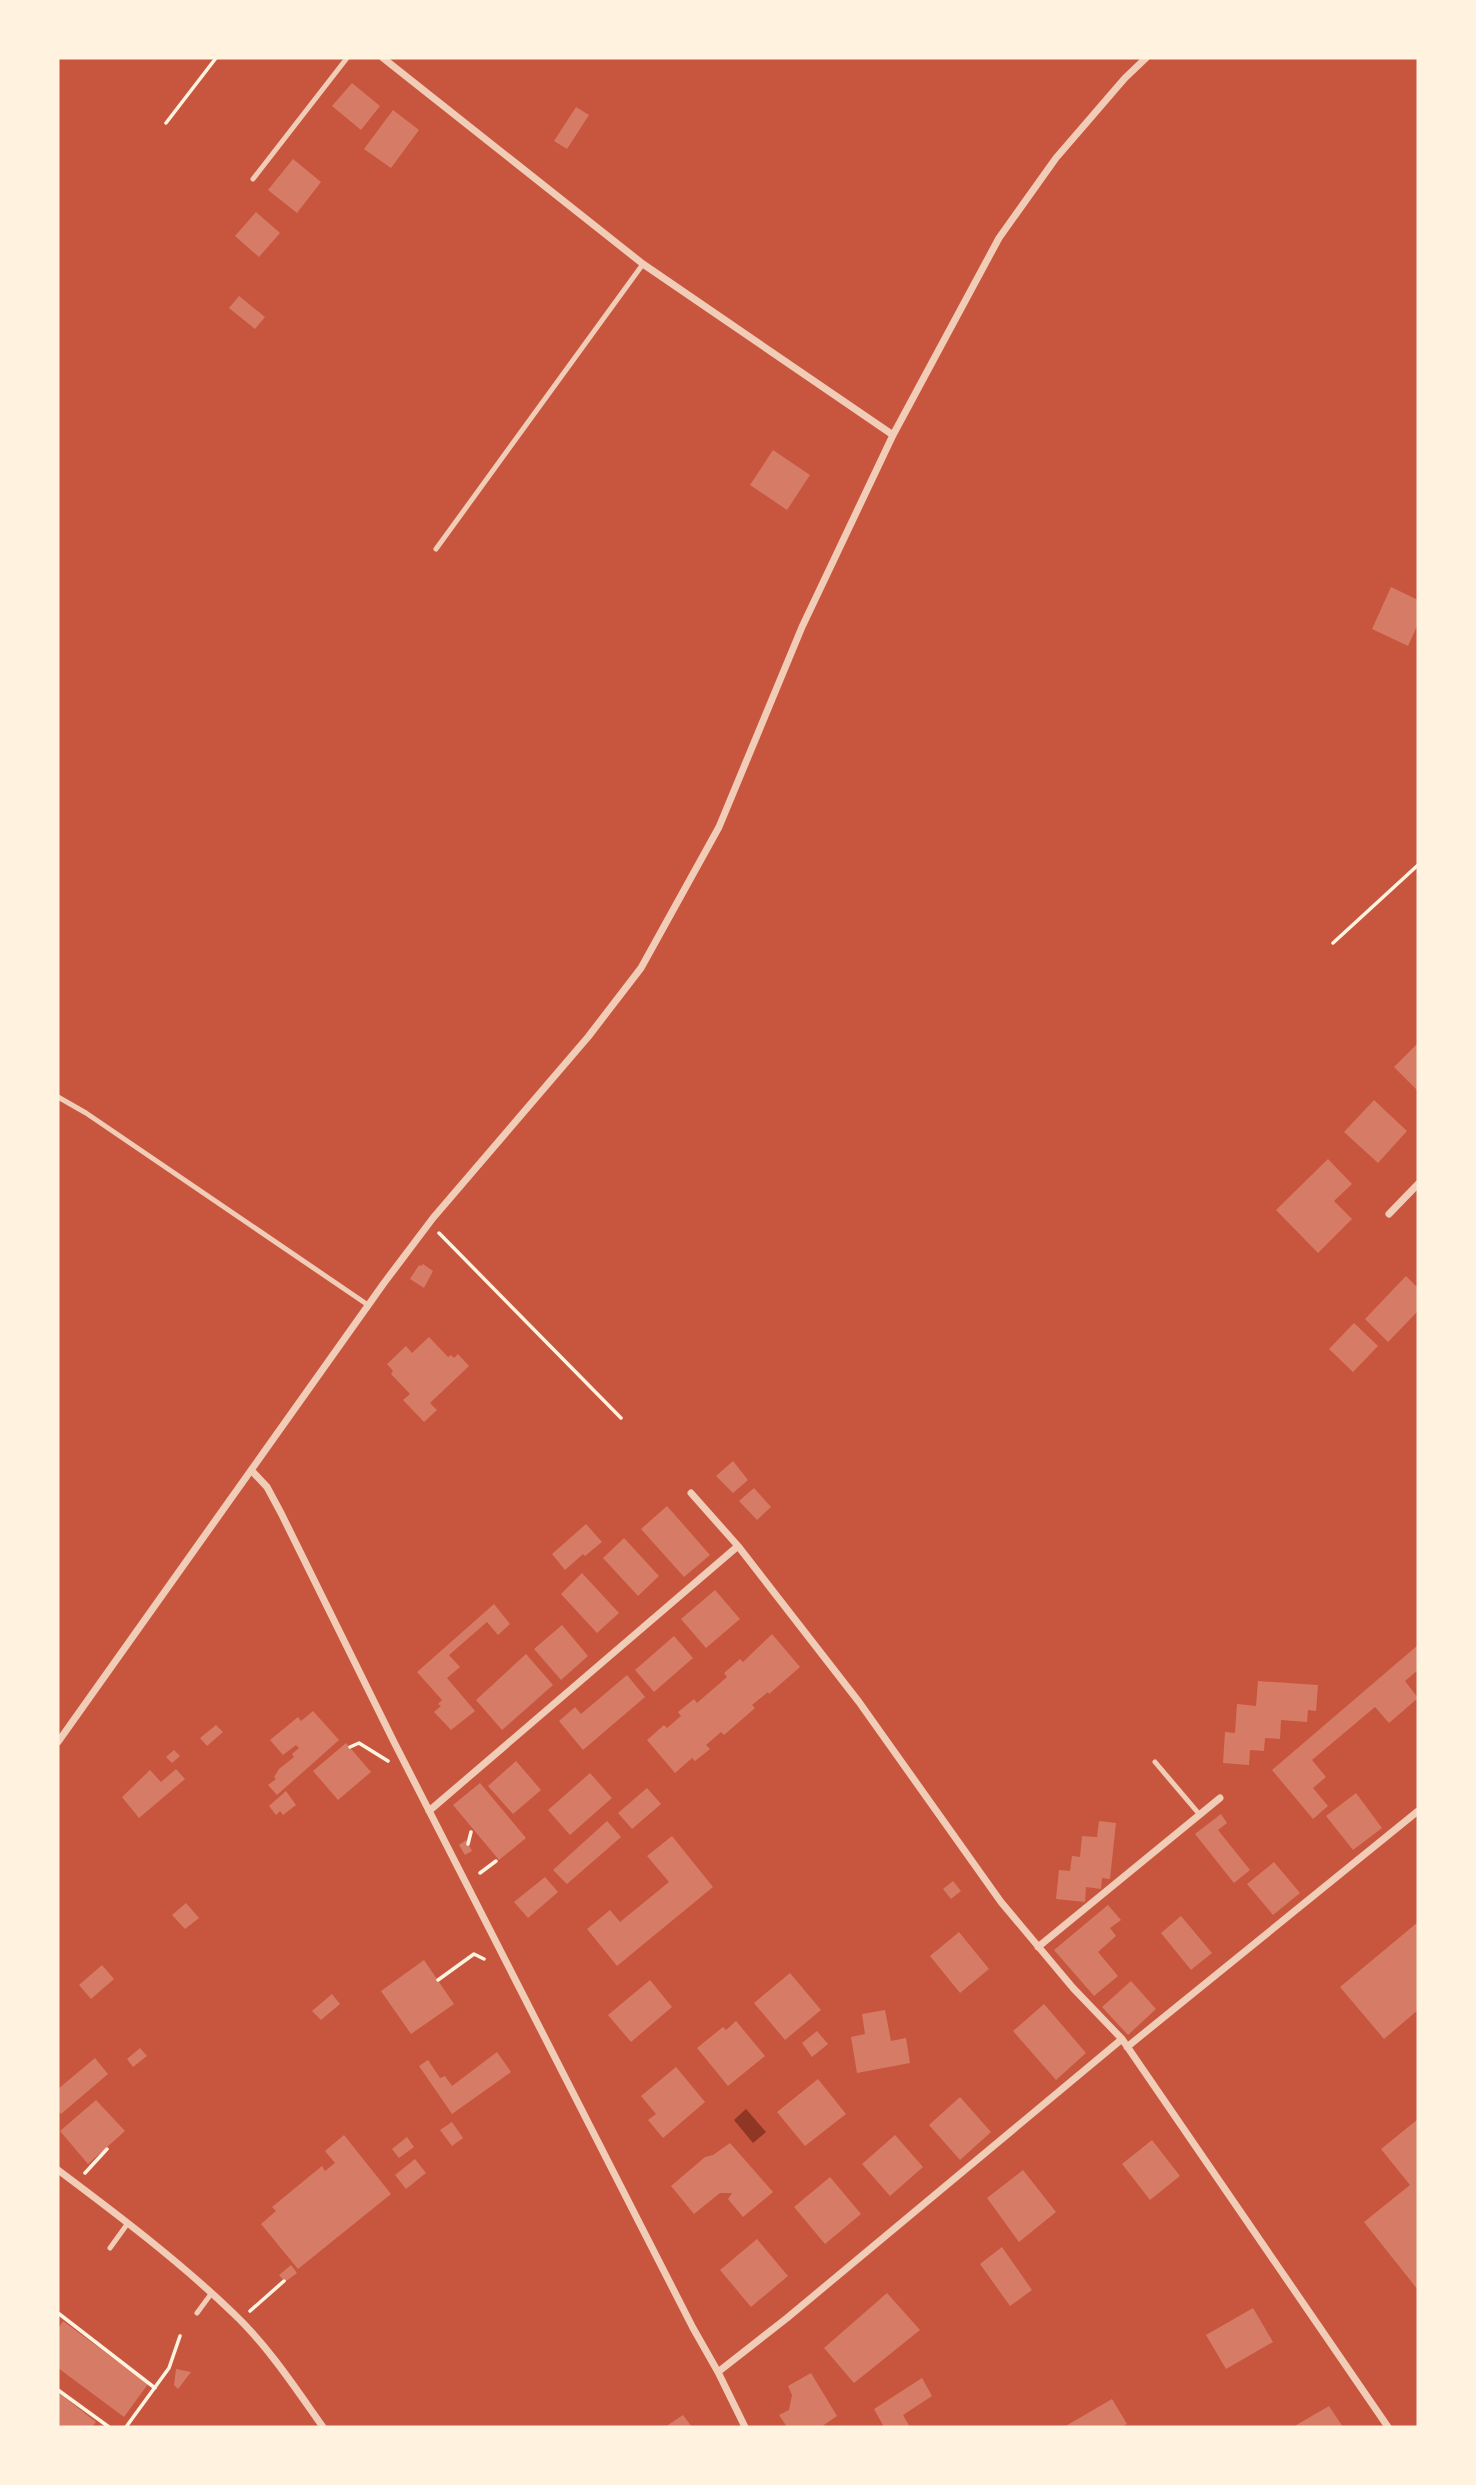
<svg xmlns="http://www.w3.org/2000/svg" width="1476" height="2485" font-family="Jost,sans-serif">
	<rect width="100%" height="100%" fill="#c8553d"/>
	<!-- water -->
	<path fill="#8f3625" d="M746,2109l20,23 -13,11 -19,-23z"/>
	<!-- building -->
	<path fill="#d67c66" d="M352,83l28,23 -19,24 -29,-24z
		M576,107l13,8 -22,34 -13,-8z
		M393,110l26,20 -28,38 -27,-19z
		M293,159l28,23 -24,31 -29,-23z
		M256,212l24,21 -21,24 -24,-21z
		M239,296l26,21 -10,12 -26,-21z
		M773,450l37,25 -23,35 -37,-25z
		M1391,587l27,13v24l-10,22 -36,-17z
		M1418,1043v48l-24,-24z
		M1374,1100l33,31 -29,32 -34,-31z
		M1328,1159l24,25 -18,17 18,18 -34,34 -42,-43z
		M423,1264l10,7 -9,17 -14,-9 9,-14 2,1z
		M1406,1276l12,12v23l-30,31 -23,-23z
		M1354,1323l24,23 -25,26 -24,-23z
		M429,1337l19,20 3,-2 3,3 4,-4 11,12 -39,37 7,7 -13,12 -21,-22 7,-6 -19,-20 2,-3 -6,-7 19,-18 6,7z
		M733,1461l15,19 -15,13 -17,-17z
		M754,1488l17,19 -14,13 -18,-19z
		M667,1506l43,49 -26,22 -43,-48z
		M586,1524l16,18 -17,14 -2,-2 -18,16 -13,-16z
		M624,1538l35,38 -21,20 -35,-38z
		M582,1573l37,40 -22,20 -36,-39z
		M715,1590l25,29 -34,29 -25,-29z
		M494,1604l16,20 -12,11 -11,-13 -38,33 11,12 -13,11 28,33 -24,19 -17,-18 7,-6 -3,-2 4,-4 -25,-28z
		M562,1625l26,31 -27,24 -27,-31z
		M772,1634l28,33 -31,27 -1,-2 -16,13 3,3 -31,27 -3,-3 -15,13 4,4 -15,12 -3,-3 -17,15 -28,-33 17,-15 3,3 14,-12 -3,-4 16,-13 3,4 30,-26 -3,-4 16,-14 3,3z
		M674,1636l19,22 -39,34 -19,-22z
		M1418,1645v25l-13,11 13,17 -29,25 -14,-16 -63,53 14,17 -13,11 15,18 -15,13 -41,-49z
		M526,1654l27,31 -51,45 -26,-30z
		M627,1675l18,22 -62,53 -24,-29 16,-14 6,7z
		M1258,1681l60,4 -2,26 -8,-1 -1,12 -26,-2 -1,19 -15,-1 -1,13 -14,-1 -1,15 -26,-2 2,-31 10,1 2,-29 19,2z
		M313,1711l26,29 -62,55 -9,-10 8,-6 -2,-2 5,-8 15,-12 -2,-3 7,-6 -3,-3 -13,10 -13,-15 28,-23 3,4z
		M216,1725l7,7 -16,14 -7,-8z
		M346,1743l25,29 -33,28 -25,-29z
		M174,1750l6,6 -8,7 -6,-6z
		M516,1761l25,29 -28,24 -25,-28z
		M176,1769l9,10 -46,39 -17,-21 28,-27 11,12z
		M590,1773l22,25 -42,37 -22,-25z
		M480,1783l46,55 -27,22 -46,-55z
		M647,1788l14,16 -29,25 -14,-16z
		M286,1791l10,14 -13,10 -3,-4 -4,4 -7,-9z
		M1356,1793l26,35 -29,22 -27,-34z
		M1221,1814l6,9 -9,7 32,40 -16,13 -39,-49z
		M607,1821l14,16 -54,47 -14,-14z
		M1099,1821l17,2 -6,56 -8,-1 -1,11 -15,-2 -1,15 -29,-3 3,-29 11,1 2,-15 8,1 2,-21 15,1z
		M672,1836l41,51 -96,79 -30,-37 23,-19 10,12 49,-40 -22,-26z
		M466,1840l6,11 -7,4 -6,-10z
		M1274,1862l26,31 -27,22 -26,-31z
		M545,1877l13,15 -30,26 -14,-16z
		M953,1881l8,10 -10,8 -8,-10z
		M186,1903l13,15 -14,11 -13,-14z
		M1108,1905l13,15 -11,8 6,8 -18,16 20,24 -24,20 -40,-46z
		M1181,1916l31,37 -21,17 -30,-37z
		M1418,1922v88l-34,29 -44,-52z
		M959,1932l30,37 -29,24 -30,-37z
		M424,1960l30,44 -43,30 -30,-43z
		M102,1965l12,14 -23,20 -12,-14z
		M790,1973l31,37 -36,30 -31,-37z
		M650,1980l22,27 -41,35 -23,-27z
		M1131,1981l25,28 -28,26 -26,-28z
		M332,1994l8,10 -19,16 -9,-9z
		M1044,2004l42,49 -30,27 -43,-49z
		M885,2010l6,31 15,-3 4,25 -53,10 -6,-36 14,-3 -3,-20z
		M736,2021l29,35 -37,30 -31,-38 26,-21 3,3z
		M817,2031l11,13 -16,13 -10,-14z
		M140,2048l7,8 -14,11 -6,-8z
		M497,2052l14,20 -59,42 -33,-48 9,-6 12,18 5,-2 7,10z
		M95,2058l13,16 -47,40 -3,-4v-21z
		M676,2067l29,35 -42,36 -15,-18 8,-6 -15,-18z
		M818,2079l28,35 -41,32 -28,-34z
		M960,2097l31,35 -31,28 -31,-35z
		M96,2100l29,31 -37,33 -28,-33z
		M1418,2119v171l-54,-68 46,-37 -29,-36z
		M452,2122l11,16 -11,8 -12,-16z
		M344,2135l47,59 -93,75 -37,-45 15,-13 -4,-4 50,-41 3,5 10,-8 -10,-12z
		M895,2135l28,32 -33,29 -28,-32z
		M407,2137l7,10 -15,11 -7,-9z
		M1152,2140l28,36 -30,24 -28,-36z
		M730,2143l43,49 -30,25 -15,-18 4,-6h-12l-26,21 -23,-28 34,-29 8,-2z
		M415,2159l11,14 -20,16 -11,-14z
		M1023,2170l33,42 -37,30 -32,-44z
		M830,2177l31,37 -36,30 -31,-37z
		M757,2239l31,37 -37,31 -31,-37z
		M1002,2247l30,43 -22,16 -30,-42z
		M291,2265l6,8 -12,9 -6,-7z
		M887,2293l33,37 -66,53 -30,-35z
		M1253,2308l20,34 -47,27 -20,-34z
		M63,2321l85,63 -24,33 -66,-49v-39z
		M176,2369l15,3 -13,17 -4,-4z
		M811,2373l26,43 -16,11h-34l-8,-12 10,-5 3,-15 -4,-9z
		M922,2378l10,18 -29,19 7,12h-26l-10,-18z
		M58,2392l38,30 -4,5h-34z
		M1112,2399l15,25 -6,3h-57z
		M1329,2406l14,21h-50z
		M683,2415l9,12h-27z"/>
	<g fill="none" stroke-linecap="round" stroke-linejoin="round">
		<!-- path -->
		<path stroke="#fff3e0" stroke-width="3.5" d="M166,123l50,-65
			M1333,943l85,-78
			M439,1233l182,185
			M350,1747l9,-4 29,18
			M468,1844l3,-12
			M480,1873l16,-12
			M438,1980l36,-26 10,5
			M85,2173l22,-24
			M250,2311l34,-30
			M58,2313l97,75
			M58,2390l51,37
			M126,2427l43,-59 11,-32"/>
		<!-- service -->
		<path stroke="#f1ccb7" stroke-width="5" d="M253,179l94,-121
			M436,549l207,-285
			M58,1097l28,16 282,192
			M1155,1762l45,53
			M110,2248l18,-25
			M197,2313l14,-19"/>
		<!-- minor -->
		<path stroke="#f1ccb7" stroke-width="7" d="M383,58l260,206 250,171
			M1389,1214l29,-30
			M252,1471l15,16 14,26 113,229 299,586 25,44 27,55
			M691,1493l47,53 121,156 142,200 72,86 49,51 266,388
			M58,1742l326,-459 49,-65 155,-181 53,-69 78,-141 83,-200 91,-192 106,-197 57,-80 69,-80 21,-20
			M429,1811l309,-265
			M1038,1947l182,-149
			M1127,2047l291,-236
			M58,2170c60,45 121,91 175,143 35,33 63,76 90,114
			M718,2372l69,-54 335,-279"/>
	</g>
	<!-- border -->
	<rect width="1476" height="2485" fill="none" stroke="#fff3e0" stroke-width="119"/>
</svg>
